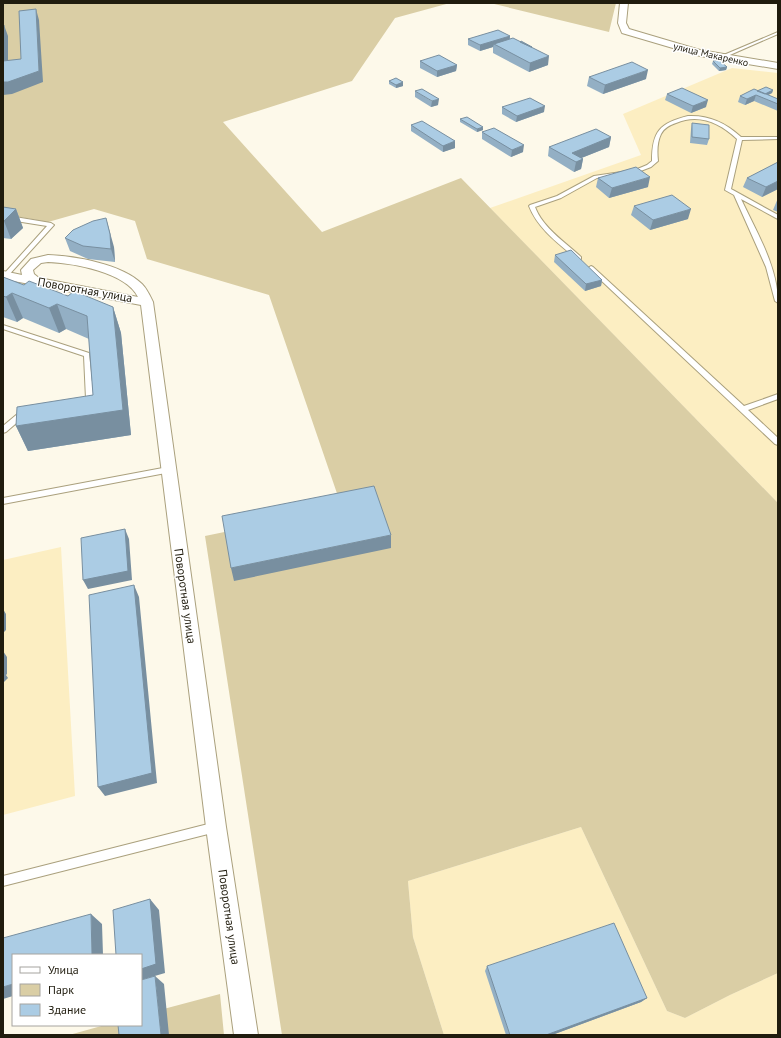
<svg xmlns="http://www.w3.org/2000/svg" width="781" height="1038" font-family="'PT Sans',sans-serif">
	<rect width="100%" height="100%" fill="#fdf9ea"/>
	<!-- built -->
	<path fill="#fceec2" d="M732,68l46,5v430l-288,-295 151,-53 -18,-41z
		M61,547l14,249 -72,19v-255z
		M581,827l86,184 18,7 45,-23 48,-22v62h-334l-31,-98 -5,-56z"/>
	<!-- green -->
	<path fill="#dacea5" d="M3,3h447l-55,15 -43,63 -129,41 99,110 139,-54 317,325v470l-48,22 -45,23 -18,-7 -86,-184 -173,54 5,56 31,98h-162l-77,-499 137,-28 -73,-213 -122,-36 -12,-38 -41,-12 -46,13 -45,-8z
		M490,3h126l-7,29z
		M220,994l4,41h-155l36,-10h36v-10z"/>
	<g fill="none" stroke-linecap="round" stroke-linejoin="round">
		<defs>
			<path id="service" d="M778,32v2l-55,24 -4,-1z
				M688,116c21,-1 38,7 53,21h37v2l-36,1 -11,49 47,26v4l-2,-1 -35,-19c15,32 37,68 37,104l-3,-2 -9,-34 -32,-72 -9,-5 12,-51c-17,-16 -38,-26 -61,-16 -6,2 -12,5 -15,11 -4,8 -4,18 -3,27l-7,6 -13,5 -41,6 -36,20 -26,9c8,21 30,35 46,50v2h-4c-18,-15 -39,-30 -48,-53l1,-1 27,-9 37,-20 41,-6 12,-5 5,-4c0,-30 8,-38 36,-45z
				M3,215l48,8 3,2 -47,52h-4v-2l44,-49 -44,-7z
				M591,266l2,1 151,139 34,-12v5l-30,11 30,28v7l-3,-1 -186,-175 -1,-1z
				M3,325l86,28 5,48 -2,2 -7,1 -4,-2 2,-2 3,-1 -2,-43 -81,-27z
				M21,411h3l4,2 -22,19 -3,1v-7z
				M168,467l3,1 1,2 -1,2 -168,32v-6z
				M216,822l4,1 1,4 -1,4 -4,1 -213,54v-10z"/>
			<path id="minor" d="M620,3h8l-2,20 3,6 71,21 78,13v6l-78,-13 -78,-23 -4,-10z
				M48,255c27,1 74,9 94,29 5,5 8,12 11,18l73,525 32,208h-24l-28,-208 -65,-522 -138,-26v-8l19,4 -1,-5 10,-11zM48,262c25,1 78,10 90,35l-99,-19 -5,-4 -1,-4 8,-7z"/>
		</defs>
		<!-- service casing -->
		<use href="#service" stroke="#aaa07d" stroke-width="2"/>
		<!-- minor casing -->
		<use href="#minor" stroke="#aaa07d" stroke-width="2"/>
		<!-- service -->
		<use href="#service" fill="#fff" fill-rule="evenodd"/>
		<!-- minor -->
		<use href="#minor" fill="#fff" fill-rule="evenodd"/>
	</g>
	<!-- wall -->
	<path fill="#93afc4" d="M510,36v3l10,3 12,5v1l16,17 -19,7 -36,-19v-6l-13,4 -12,-6v-6z
		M420,61l37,4 -1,6 -19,6 -17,-9z
		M713,61l14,6 -1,3 -7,1 -7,-7z
		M589,77l57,2 -43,15 -16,-8z
		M389,81l14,1v4l-7,2 -7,-4z
		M773,90l-1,3 -4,2 10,4v12l-24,-10 -9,4 -7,-3 2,-6 17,-5z
		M415,91l23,14 -7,2 -16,-10z
		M667,94l39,13 -15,6 -26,-13z
		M502,107l42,5 -28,10 -14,-8z
		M460,119l23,11 -6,2 -17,-10z
		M692,123l17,16 -2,6 -17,-2 1,-14z
		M411,125l44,23 -12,4 -32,-21z
		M482,132l41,20 -12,5 -29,-18z
		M611,137l-2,10 -28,11 2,1 -2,10 -7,3 -26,-16 1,-9z
		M778,161v28l-16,8 -19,-10 4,-9 30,-15z
		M598,178l50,9 -39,11 -13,-11z
		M778,198v14l-5,-2z
		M634,206l54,13 -38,11 -19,-15z
		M3,207l13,2 7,19 -12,11 -8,-1z
		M65,238l49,9 1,15 -27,-3 -18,-8z
		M555,255l47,25 -1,6 -16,5 -31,-29z
		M3,277l21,8 89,22 8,26 10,102 -103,16 -12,-25 77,-31 -4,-56 -23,-10 -7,4 -36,-15 -6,4 -14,-5z
		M487,966l160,32 -6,4 -89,33h-46l-21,-64z"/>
	<!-- shaded-wall -->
	<path fill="#788fa0" d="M36,9l3,11 4,62 -31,12 -9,1v-13l36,-11z
		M4,25l4,11v29l-5,1z
		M510,36l-1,6 -15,2 -1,3 -13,4v-6z
		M549,56l-1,9 -19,7 1,-9z
		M457,65l-1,6 -19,6v-6z
		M727,67l-1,3 -7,1 1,-3z
		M648,70l-2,9 -43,15 2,-9z
		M403,82v4l-7,2v-3z
		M773,90l-1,3 -10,5 1,-4z
		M756,95l-2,6 -9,4 2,-6z
		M439,99l-1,6 -7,2 1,-6z
		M708,100l-2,7 -15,6 2,-7z
		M545,106l-1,6 -28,10 1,-6z
		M483,127v3l-6,2v-3z
		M611,137l-2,10 -35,14 -2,-8z
		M455,141v7l-12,4v-6z
		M524,145l-1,7 -12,5 1,-7z
		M583,159l-2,10 -7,3 2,-10z
		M650,177l-2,10 -39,11 3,-10z
		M778,181v8l-16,8 4,-10z
		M16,209l7,19 -12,11 -7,-18z
		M691,209l-3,10 -38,11 3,-10z
		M106,218l8,29 1,15 -4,-13z
		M602,280l-1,6 -16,5 1,-7z
		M12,293l11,25 -6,4 -11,-25z
		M57,304l9,25 -7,4 -10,-25z
		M113,307l8,26 10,102 -103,16 -12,-25 107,-16z
		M125,529l4,10 3,41 -44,9 -5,-9z
		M391,535v13l-157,33 -3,-13z
		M134,585l5,12 18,186 -52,13 -7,-9z
		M3,609l3,5v16l-3,3z
		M3,651l4,6v17l-1,1 2,3 -4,4 -1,-2z
		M150,899l9,11 6,63 -24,7v-11z
		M91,914l11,10 1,31h-11z
		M155,976l9,8 5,51h-8z
		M13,984v12l-10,3v-12z
		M647,998l-6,4 -89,33h-6z"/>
	<!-- building -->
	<path fill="#abcce4" stroke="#788fa0" d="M36,9l3,62 -31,11h-5v-21l18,-2 -2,-48z
		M3,25h1v28h-1z
		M498,30l12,6 -30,9 -12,-6z
		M513,38l36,18 -19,7 -36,-19z
		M521,41l11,6h-1l-11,-5z
		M439,55l18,10 -20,6 -17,-10z
		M719,60l8,7 -7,1 -7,-7z
		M632,62l16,8 -43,15 -16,-8z
		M396,78l7,4 -7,3 -7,-4z
		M766,87l7,3 -8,4 -8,-3z
		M682,88l26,12 -15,6 -26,-12z
		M422,89l17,10 -7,2 -17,-10z
		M754,89l24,10v5l-22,-9 -9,4 -7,-3z
		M530,98l15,8 -28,10 -15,-9z
		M467,117l16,10 -6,2 -17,-10z
		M422,121l33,20 -12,5 -32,-21z
		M692,123l17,2v14l-17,-2z
		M494,128l30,17 -12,5 -30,-18z
		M596,129l15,8 -39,16 11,6 -7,3 -27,-15z
		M778,162v19l-12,6 -19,-9z
		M636,167l14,10 -38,11 -14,-10z
		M672,195l19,14 -38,11 -19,-14z
		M3,207l13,2 -12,12h-1z
		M106,218l4,16 1,15 -28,-3 -18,-8 8,-8 20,-9z
		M571,250l31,30 -16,4 -31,-29z
		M3,277l21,8 5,-4 39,15 6,-5 39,16 10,103 -107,16 1,-19 76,-12 -6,-79 -30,-12 -8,4 -37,-15 -6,4 -3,-1z
		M374,486l17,49 -160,33 -9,-52z
		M125,529l3,42 -45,9 -2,-42z
		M134,585l18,188 -54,14 -9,-192z
		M150,899l6,65 -15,5v-14h-25l-3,-45z
		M91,914l1,41h-79v29l-10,3v-49z
		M614,923l33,75 -101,37h-36l-23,-69z
		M155,976l6,59h-42l-1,-10h23v-45z"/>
	<g text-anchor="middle" stroke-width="3" stroke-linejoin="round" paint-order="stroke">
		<!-- far-street labels -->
		<g font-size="10" fill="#201c0e" stroke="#fff">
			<text transform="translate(711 54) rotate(13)" y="4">улица Макаренко</text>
		</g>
		<!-- street labels -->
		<g font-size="12" fill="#201c0e" stroke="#fff">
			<text transform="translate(85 290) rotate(10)" y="4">Поворотная улица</text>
			<text transform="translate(185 596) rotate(82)" y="4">Поворотная улица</text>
			<text transform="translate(229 917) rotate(82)" y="4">Поворотная улица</text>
		</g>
	</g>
	<!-- border -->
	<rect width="781" height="1038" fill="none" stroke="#201c0e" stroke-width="8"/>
	<!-- legend -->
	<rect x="12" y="954" width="130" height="72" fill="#ffffff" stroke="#a6a49f"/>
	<rect x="20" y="967" width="20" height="6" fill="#ffffff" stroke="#a6a49f"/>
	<text x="48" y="974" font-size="12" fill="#201c0e">Улица</text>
	<rect x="20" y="984" width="20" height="12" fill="#dacea5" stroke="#a6a49f"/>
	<text x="48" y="994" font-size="12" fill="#201c0e">Парк</text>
	<rect x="20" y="1004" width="20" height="12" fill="#abcce4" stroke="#a6a49f"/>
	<text x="48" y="1014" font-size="12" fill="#201c0e">Здание</text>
</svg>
